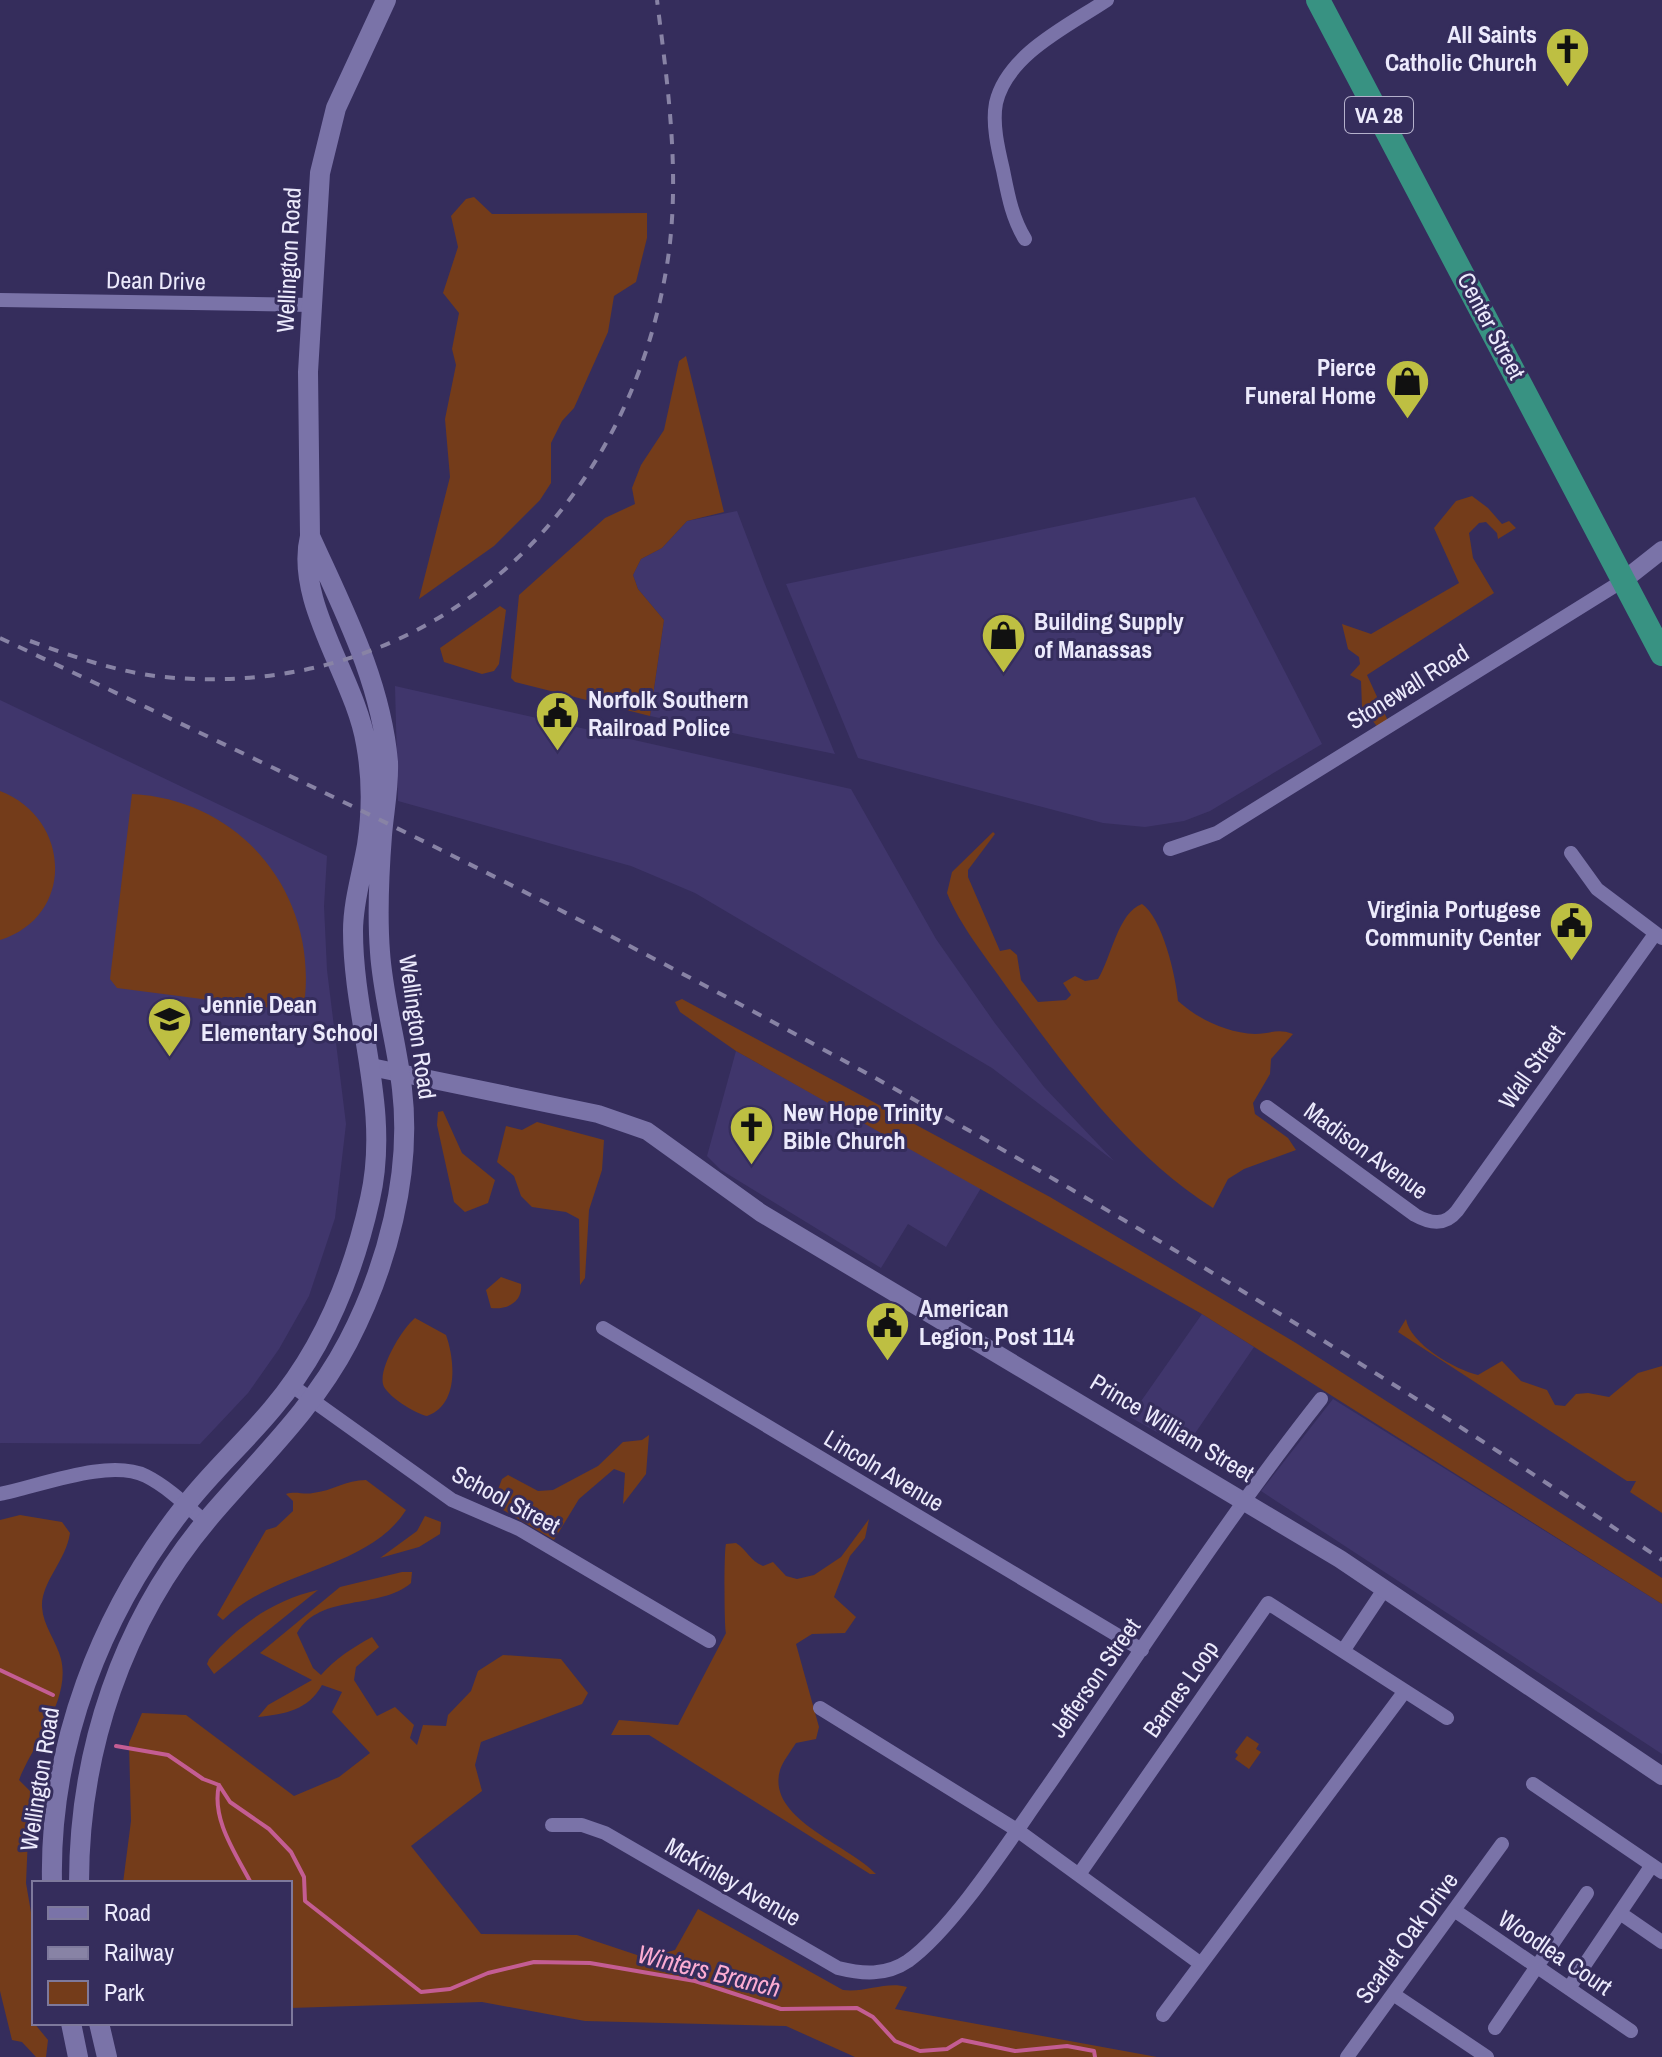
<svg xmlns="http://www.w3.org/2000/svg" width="1662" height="2057" font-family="'Archivo Narrow',sans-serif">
	<rect width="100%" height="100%" fill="#352d5c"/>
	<!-- built -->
	<path fill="#40366c" d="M1195,497l127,247 -112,67 -26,10 -39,6 -42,-4 -245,-65 -72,-174z
		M737,511l27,71 71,172 -185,-38 14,-96 -26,-31 -5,-14 8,-16 21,-11 25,-27z
		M395,686l456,103 85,150 58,83 50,65 70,74 -122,-93 -297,-175 -64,-27 -233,-65z
		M0,700l327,156 -3,50 3,64 19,154 -11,94 -26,78 -30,53 -31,44 -48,51 -200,-1z
		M736,1051l245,137 -35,59 -38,-23 -27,44 -160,-98 -14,-14z
		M1202,1314l52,33 -69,101 -55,-31z
		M1333,1399l329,205v150l-401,-263z"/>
	<!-- green -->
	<path fill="#743c1a" d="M474,197l18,17 155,-1v25l-11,44 -22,14 -6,36 -34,76 -12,13 -11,22v40l-11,17 -46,46 -75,53 31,-122 -5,-58 11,-54 -4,-16 7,-36 -16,-20 15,-46 -7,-31 15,-17z
		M686,356l38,156 -37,9 -25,27 -21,11 -8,16 5,14 26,31 -14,96 -135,-34 -4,-4 8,-83 86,-77 30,-14 -3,-16 9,-23 23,-35 15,-69z
		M1472,496l16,12 14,16 7,-3 7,7 -18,11 -1,-6 -11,-11 -7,1 -10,10 4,25 21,35 -127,82 22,48 -10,6 -17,-22 -1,-26 -11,-6 10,-11 -1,-7 -11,-8 -6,-25 29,10 88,-51 -25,-55 22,-27z
		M500,606l6,4 -7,54 -5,7 -12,3 -38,-12 -4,-14z
		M0,791c71,27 76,125 0,149z
		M132,794c114,6 190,107 171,218l-186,-24 -7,-9z
		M993,832l2,2 -27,36v7l32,74 10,-2 7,6 4,25 17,22 28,-2 5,-5 -8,-12 12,-7 10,5 13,-2c13,-20 20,-67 44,-75 20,13 34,72 36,97 20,18 49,32 77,33 15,0 22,-6 38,0l-22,25 -1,15 -17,29 2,11 33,24 8,12 -52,19 -16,10 -15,29c-86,-54 -148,-142 -207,-222 -20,-29 -46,-60 -59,-93l5,-21z
		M682,999l368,198 246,146 366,235v26l-460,-290 -466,-263 -56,-39 -5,-10z
		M443,1111l19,42 33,27 -7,23 -23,9 -11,-10 -17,-77 1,-13z
		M537,1122l67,18 -2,30 -13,40 -4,68 -5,7 -1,-66 -13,-7 -34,-5 -11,-11 -7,-20 -17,-14 9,-36 16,4z
		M501,1277l20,7c2,18 -14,26 -30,24l-5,-18z
		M415,1318l31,17c9,25 13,70 -19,81 -11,-2 -42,-21 -44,-32 -4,-17 19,-55 32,-66z
		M1406,1319c4,25 50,51 72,56l24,-14 19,20 26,9 8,15 10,1 11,-12 12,-1 21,4 29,-24 24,-7v147l-32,-21 6,-11h-9l-229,-149z
		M649,1435l-3,39 -23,30 2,-31 -11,-4 -35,30 -25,41 -56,-33 -4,-7 8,-21 6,-4 30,16 15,-1 45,-24 25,-24 19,-2z
		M366,1480l40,30c-38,60 -132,59 -183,110l-6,-5 49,-85 10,-3 17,-16v-10l-7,-7c10,-3 18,1 27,-1 19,-2 33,-13 53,-13z
		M20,1515l42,7 8,11c-4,28 -29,49 -28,74 1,19 15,35 19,52 10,41 -28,85 -42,121l11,11 -4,92 8,47v93l14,17 -2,17h-10l-14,-15 -10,-2 -12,-49v-471z
		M425,1516l16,6 -1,12 -21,13 -39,11 37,-27z
		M869,1519l-4,19 -15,18 -16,41 22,20 -11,16 -33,1 -16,10 23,83 -3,12 -20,4c-5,8 -13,18 -16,27 -14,49 68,74 96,104h-6l-221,-139h-38l8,-15 59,5 48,-92c-2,-8 -2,-84 0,-89l10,-1c11,7 14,18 27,23l10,-4 13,14 11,3 17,-4 27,-18z
		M402,1572h10l-1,11c-31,27 -91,10 -114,50l16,35 8,7c15,-17 31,-27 51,-38l7,10 -23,20 -2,13 23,36 18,-9 19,18 -4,13 7,7 6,-20 23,1 2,-11 23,-24 7,-20 25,-16 58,4 27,34 -6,11 -101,38 -6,23 7,26 -71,55 70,88 96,1 69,23 29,-8 23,-41 145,81c22,3 43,-9 64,-3l-12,22 262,48h-302l-69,-31 -201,-5 -103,-19 -192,6v-125h-167l8,-62 -2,-78 13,-30 44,2 108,81 45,-19 31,-24 -38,-41 10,-20 -20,-7c-14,25 -36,29 -64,32l10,-12 44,-25 -52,-27 80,-66z
		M318,1590l-104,84 -7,-10 2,-5c30,-34 64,-59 109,-69z
		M1247,1736l12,8 -3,5 5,3 -12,17 -14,-10 3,-4 -3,-3z"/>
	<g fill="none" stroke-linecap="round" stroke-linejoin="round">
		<!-- stream -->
		<path stroke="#c45d93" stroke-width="4" d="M0,1670l53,25
			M116,1746l52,9 35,24 16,6 11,17 39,27 22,23 13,25 1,24 116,91 29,-3 38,-16 46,-11 56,1 105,18 86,28 76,-1 16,9 22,24 25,10 27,-2 15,-9 53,11 52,-5 27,5 1,6
			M219,1785c-8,34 17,69 32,98"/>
		<!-- minor -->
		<path stroke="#7a73a8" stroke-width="14" d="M1025,239c-13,-21 -17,-44 -22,-69 -5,-21 -11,-46 -7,-67 11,-49 74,-78 111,-103
			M0,300l312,5
			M1170,849l47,-16 407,-253
			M1571,853l26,36 65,49
			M1267,1107l148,108c16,9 30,11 42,-4l198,-277
			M603,1328l539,322
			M291,1385l161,115 67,29 190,112
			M0,1494c40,-8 109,-36 146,-18 22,11 41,30 59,46
			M1343,1651l42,-63
			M820,1708l197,122 184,134
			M1533,1784l129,88
			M552,1825h30l23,8 233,135c24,6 48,8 70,-7 47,-34 105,-126 140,-175 90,-130 175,-263 273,-387
			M1080,1873l188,-270 179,115
			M1454,1910l177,121
			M1620,1913l42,29
			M1569,1988l83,-123
			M1393,1994l94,63
			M1163,2015l242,-324
			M1495,2028l92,-135
			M1347,2057l155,-213"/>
		<!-- tertiary -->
		<path stroke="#7a73a8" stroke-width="18" d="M1624,580l38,-30
			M371,1067l227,47 49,17 114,82 579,346 322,217"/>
		<!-- secondary -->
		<path stroke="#7a73a8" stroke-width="20" d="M52,1883c-3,-137 49,-271 133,-377 27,-35 60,-64 88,-98 51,-60 80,-133 97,-209 21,-91 -17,-178 -17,-268 0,-29 9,-57 14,-86 5,-33 5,-68 -1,-101 -11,-67 -72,-142 -56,-208l-2,-164 12,-199 16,-65 50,-108
			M79,1883c0,-132 43,-262 129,-364 49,-58 104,-108 140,-177 39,-75 64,-168 54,-253 -5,-46 -19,-91 -22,-137 -3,-39 -1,-78 2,-117 2,-24 7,-48 6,-73 -7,-81 -45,-153 -78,-226
			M71,2023l7,34
			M99,2023l8,34"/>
		<!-- trunk -->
		<path stroke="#389282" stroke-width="24" d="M1318,0l344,654"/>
		<!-- rail -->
		<path stroke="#8883a5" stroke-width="4" stroke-dasharray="10 10" stroke-linecap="butt" d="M0,638c199,94 398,188 593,289 368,190 726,401 1069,633
			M30,641c44,16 87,31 134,36 263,25 462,-160 503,-412 14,-88 1,-177 -10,-265"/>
	</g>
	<!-- icons -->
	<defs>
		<symbol id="church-pin" viewBox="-11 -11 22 30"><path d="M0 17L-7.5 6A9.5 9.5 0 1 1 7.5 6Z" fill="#bebf42" stroke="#352d5c"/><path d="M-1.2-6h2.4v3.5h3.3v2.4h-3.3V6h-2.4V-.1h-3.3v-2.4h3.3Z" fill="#111"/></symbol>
		<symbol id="shop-pin" viewBox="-11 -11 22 30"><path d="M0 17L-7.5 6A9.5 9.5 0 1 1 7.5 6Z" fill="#bebf42" stroke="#352d5c"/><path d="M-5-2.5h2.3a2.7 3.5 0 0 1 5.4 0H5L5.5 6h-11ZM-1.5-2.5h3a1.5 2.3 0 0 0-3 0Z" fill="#111"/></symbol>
		<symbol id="civic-pin" viewBox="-11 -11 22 30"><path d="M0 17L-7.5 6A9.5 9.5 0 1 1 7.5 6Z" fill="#bebf42" stroke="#352d5c"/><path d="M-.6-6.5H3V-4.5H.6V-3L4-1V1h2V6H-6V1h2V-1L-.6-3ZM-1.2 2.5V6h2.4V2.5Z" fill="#111"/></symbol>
		<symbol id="school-pin" viewBox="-11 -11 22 30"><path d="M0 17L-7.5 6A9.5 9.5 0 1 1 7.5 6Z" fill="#bebf42" stroke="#352d5c"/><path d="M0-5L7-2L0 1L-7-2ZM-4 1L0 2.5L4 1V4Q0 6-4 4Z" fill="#111"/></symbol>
	</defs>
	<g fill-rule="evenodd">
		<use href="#church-pin" x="1542" y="24" width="51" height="69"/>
		<use href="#shop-pin" x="1382" y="356" width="51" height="69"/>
		<use href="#shop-pin" x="978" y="610" width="51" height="69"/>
		<use href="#civic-pin" x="532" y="688" width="51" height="69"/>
		<use href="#civic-pin" x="1546" y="898" width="51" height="69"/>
		<use href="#school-pin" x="144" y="994" width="51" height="69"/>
		<use href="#church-pin" x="726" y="1102" width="51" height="69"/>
		<use href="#civic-pin" x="862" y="1298" width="51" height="69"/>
	</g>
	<g text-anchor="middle" stroke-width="6" stroke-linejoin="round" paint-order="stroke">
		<!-- shield labels -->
		<rect fill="#352d5c" stroke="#b5b1cc" stroke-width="2" x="1345" y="97" width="68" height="36" rx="6"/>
		<g font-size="22" font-weight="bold" fill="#eceafc">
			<text x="1379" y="123">VA 28</text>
		</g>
		<!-- poi labels -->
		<g font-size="24" font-weight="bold" fill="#eceafc" stroke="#352d5c" text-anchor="start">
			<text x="1537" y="43" text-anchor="end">All Saints<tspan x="1537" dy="28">Catholic Church</tspan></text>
			<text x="1376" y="376" text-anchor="end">Pierce<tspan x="1376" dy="28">Funeral Home</tspan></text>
			<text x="1034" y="630">Building Supply<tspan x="1034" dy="28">of Manassas</tspan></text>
			<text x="588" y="708">Norfolk Southern<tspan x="588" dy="28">Railroad Police</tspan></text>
			<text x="1541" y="918" text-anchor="end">Virginia Portugese<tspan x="1541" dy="28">Community Center</tspan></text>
			<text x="201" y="1013">Jennie Dean<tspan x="201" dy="28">Elementary School</tspan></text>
			<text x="783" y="1121">New Hope Trinity<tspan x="783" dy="28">Bible Church</tspan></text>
			<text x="919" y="1317">American<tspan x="919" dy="28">Legion, Post 114</tspan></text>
		</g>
		<!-- street labels -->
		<g font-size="24" fill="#eceafc" stroke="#352d5c">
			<text transform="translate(289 260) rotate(-87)" y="8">Wellington Road</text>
			<text transform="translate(156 281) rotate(1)" y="8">Dean Drive</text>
			<text transform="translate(1491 326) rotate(62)" y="8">Center Street</text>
			<text transform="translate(1408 687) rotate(-32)" y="8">Stonewall Road</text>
			<text transform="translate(417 1027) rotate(82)" y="8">Wellington Road</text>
			<text transform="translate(1532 1067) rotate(-55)" y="8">Wall Street</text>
			<text transform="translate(1366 1151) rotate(36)" y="8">Madison Avenue</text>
			<text transform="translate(1172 1428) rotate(31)" y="8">Prince William Street</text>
			<text transform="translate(884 1471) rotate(31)" y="8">Lincoln Avenue</text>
			<text transform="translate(506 1500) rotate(28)" y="8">School Street</text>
			<text transform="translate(1095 1678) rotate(-55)" y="8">Jefferson Street</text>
			<text transform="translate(1181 1689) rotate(-55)" y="8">Barnes Loop</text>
			<text transform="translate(40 1779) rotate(-81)" y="8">Wellington Road</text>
			<text transform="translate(733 1882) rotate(30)" y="8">McKinley Avenue</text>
			<text transform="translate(1407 1938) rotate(-54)" y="8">Scarlet Oak Drive</text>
			<text transform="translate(1555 1953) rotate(34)" y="8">Woodlea Court</text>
		</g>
		<!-- water labels -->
		<g font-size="26" font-style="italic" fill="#fcacd2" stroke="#352d5c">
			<text transform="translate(709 1971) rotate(14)" y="9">Winters Branch</text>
		</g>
	</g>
	<!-- legend -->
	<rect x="32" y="1881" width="260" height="144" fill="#352d5c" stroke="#7e799c" stroke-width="2"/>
	<rect x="48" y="1907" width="40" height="12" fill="#7a73a8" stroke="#7e799c" stroke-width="2"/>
	<text x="104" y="1921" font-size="24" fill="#eceafc">Road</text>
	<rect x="48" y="1947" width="40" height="12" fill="#8883a5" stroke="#7e799c" stroke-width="2"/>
	<text x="104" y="1961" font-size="24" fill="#eceafc">Railway</text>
	<rect x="48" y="1981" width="40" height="24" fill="#743c1a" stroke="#7e799c" stroke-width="2"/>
	<text x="104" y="2001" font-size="24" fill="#eceafc">Park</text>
</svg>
